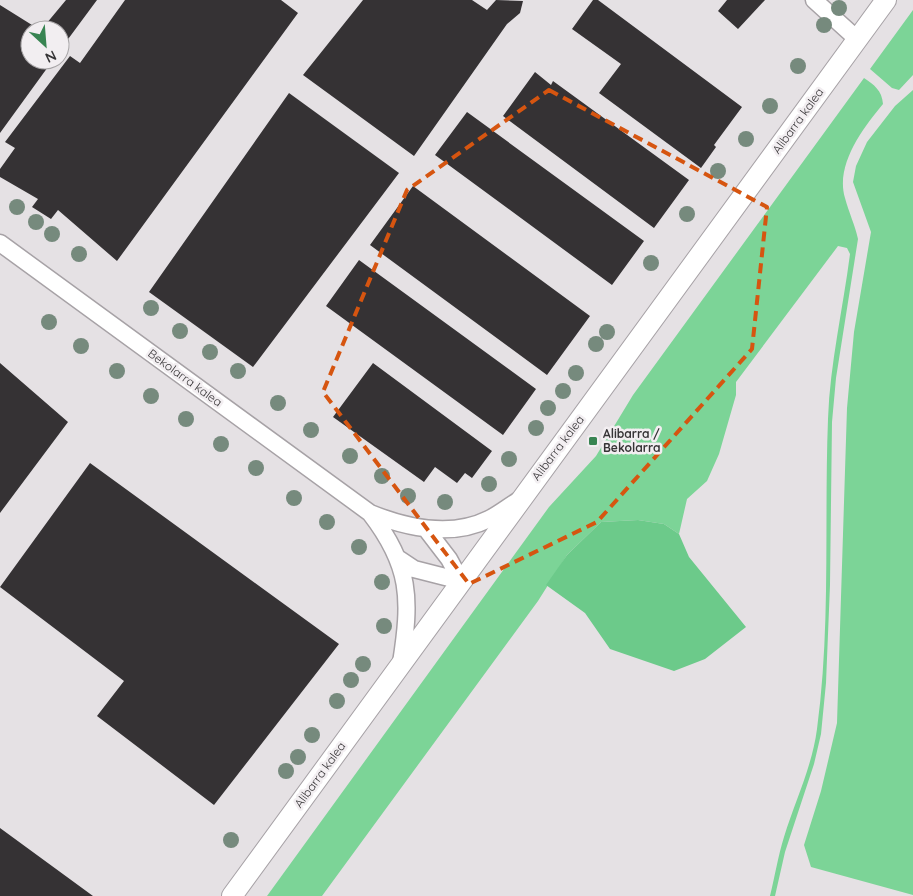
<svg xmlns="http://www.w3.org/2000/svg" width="913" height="896" font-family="Quicksand,sans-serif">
	<rect width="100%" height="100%" fill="#e5e1e4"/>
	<!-- green -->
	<path fill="#7cd497" d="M913,10v65l-14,15 -7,-2 -22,-19z
		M864,78c10,7 18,12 19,26 -20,24 -48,61 -38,94 4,15 10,27 13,41l-22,139 -4,44 -2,163 -4,98 -5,51 -7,30 -29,88 -10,44h-5c5,-20 8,-40 14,-59 11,-36 28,-70 33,-108 14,-103 7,-207 11,-310 2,-56 15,-110 22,-165l-3,-6 -9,-2 -102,136v13l-17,59 -12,27 -20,18 -8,35 -15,-10 -26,-4 -37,2 -34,33 -29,46 -216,295h-55l282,-389 47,-51 37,-61z
		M913,90v805l-102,-28 -7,-22 17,-54 16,-68 10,-315 7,-76 17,-100 -18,-50 3,-16 11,-24 28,-36z"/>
	<!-- forest -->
	<path fill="#6cca8a" d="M638,520l26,4 15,10 10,23 57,70 -41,32 -31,12 -64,-22 -25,-36 -39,-28 21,-30 34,-33z"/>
	<!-- building -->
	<path fill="#353234" d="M66,0h31l-37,50v-20h-19z
		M125,0h156l17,13 -181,248 -59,-51 -7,9 -19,-12 6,-8 -38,-22v-8l15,-21 -10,-6 65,-86 10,7z
		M363,0h109l15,10 9,-10 27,1 -3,12 -13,11 -93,132 -111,-81z
		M593,0h5l144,107 -28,38 2,2 -15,21 -102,-75 22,-29 -49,-35z
		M727,0h38l-27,29 -20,-18z
		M0,5l40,25h-10v30h23l-53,73z
		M535,72l16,13 2,-4 136,99 -35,48 -151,-112z
		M289,93l110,80 -146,194 -104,-75z
		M467,112l177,129 -32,44 -177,-130z
		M413,186l177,130 -43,59 -177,-130z
		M359,260l177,129 -33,46 -177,-129z
		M0,363l68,59 -68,91z
		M373,363l119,88 -20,27 -7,-5 -8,10 -22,-16 -11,15 -91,-65z
		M90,463l249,181 -125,161 -117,-89 27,-35 -124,-94z
		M0,828l93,68h-93z"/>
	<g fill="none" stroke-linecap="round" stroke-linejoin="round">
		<defs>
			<path id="minor" d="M814,0l43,39
				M0,243l370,270c37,15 81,25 119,6 10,-5 20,-13 30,-19
				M370,513c41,53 41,86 31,150
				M426,529l23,30 12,22
				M399,559l15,10 47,12"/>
			<path id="tertiary" d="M232,896l654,-896"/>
		</defs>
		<!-- minor casing -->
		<use href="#minor" stroke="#a7a2a6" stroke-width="19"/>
		<!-- tertiary casing -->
		<use href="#tertiary" stroke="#a7a2a6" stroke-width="22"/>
		<!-- minor -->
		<use href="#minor" stroke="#fff" stroke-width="16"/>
		<!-- tertiary -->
		<use href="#tertiary" stroke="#fff" stroke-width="20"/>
	</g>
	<!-- trees -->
	<g fill="#768a7d">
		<circle cx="839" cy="8" r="8"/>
		<circle cx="824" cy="25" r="8"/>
		<circle cx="798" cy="66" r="8"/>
		<circle cx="770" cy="106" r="8"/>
		<circle cx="746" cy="139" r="8"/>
		<circle cx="718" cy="171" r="8"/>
		<circle cx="17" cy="207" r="8"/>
		<circle cx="687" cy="214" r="8"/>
		<circle cx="36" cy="222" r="8"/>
		<circle cx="52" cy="234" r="8"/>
		<circle cx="79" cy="254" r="8"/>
		<circle cx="651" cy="263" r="8"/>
		<circle cx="151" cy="308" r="8"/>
		<circle cx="49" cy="322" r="8"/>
		<circle cx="180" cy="331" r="8"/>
		<circle cx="607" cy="332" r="8"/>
		<circle cx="596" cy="344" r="8"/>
		<circle cx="81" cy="346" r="8"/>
		<circle cx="210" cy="352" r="8"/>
		<circle cx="117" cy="371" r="8"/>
		<circle cx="238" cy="371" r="8"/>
		<circle cx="576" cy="373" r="8"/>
		<circle cx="563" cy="391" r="8"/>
		<circle cx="151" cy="396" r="8"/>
		<circle cx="278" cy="403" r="8"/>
		<circle cx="548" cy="408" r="8"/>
		<circle cx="186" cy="419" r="8"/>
		<circle cx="536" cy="428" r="8"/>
		<circle cx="311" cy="430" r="8"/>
		<circle cx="221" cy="444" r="8"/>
		<circle cx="350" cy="456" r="8"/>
		<circle cx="509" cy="459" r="8"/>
		<circle cx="256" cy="468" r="8"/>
		<circle cx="382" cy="476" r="8"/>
		<circle cx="489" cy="484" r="8"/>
		<circle cx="408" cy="496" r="8"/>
		<circle cx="294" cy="498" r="8"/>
		<circle cx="445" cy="502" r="8"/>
		<circle cx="327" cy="522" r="8"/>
		<circle cx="359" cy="547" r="8"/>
		<circle cx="382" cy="582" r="8"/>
		<circle cx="384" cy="626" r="8"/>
		<circle cx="363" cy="664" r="8"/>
		<circle cx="351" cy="680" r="8"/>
		<circle cx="337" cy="701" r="8"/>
		<circle cx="312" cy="735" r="8"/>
		<circle cx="298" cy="757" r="8"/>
		<circle cx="286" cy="771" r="8"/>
		<circle cx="231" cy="840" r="8"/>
	</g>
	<!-- marked area -->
	<path fill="none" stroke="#d65510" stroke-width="4" stroke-dasharray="10 6" stroke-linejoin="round" d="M549,90l218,117 -15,142 -155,173 -128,62 -146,-192 84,-202z"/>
	<!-- markers -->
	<rect fill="#388452" stroke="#f2eef1" stroke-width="2" x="588" y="436" width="10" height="10" rx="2.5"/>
	<g text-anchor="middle" stroke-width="5" stroke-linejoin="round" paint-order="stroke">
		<!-- street labels -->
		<g font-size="12" fill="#363436" stroke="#f2eef1">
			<text transform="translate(798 121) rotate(-54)" y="4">Alibarra kalea</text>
			<text transform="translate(185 378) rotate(36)" y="4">Bekolarra kalea</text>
			<text transform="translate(558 448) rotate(-53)" y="4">Alibarra kalea</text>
			<text transform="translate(320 775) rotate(-54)" y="4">Alibarra kalea</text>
		</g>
		<!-- poi labels -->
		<g font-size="12" font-weight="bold" fill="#363436" stroke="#f2eef1" text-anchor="start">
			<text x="603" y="438">Alibarra /<tspan x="603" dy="14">Bekolarra</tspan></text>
		</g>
	</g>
	<!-- north arrow -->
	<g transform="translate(45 45) rotate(154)"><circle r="24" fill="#f2eef1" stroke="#a7a4a6"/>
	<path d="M0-4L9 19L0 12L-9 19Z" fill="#388452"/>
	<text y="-8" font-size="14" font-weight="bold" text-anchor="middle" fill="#363436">N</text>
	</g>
</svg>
